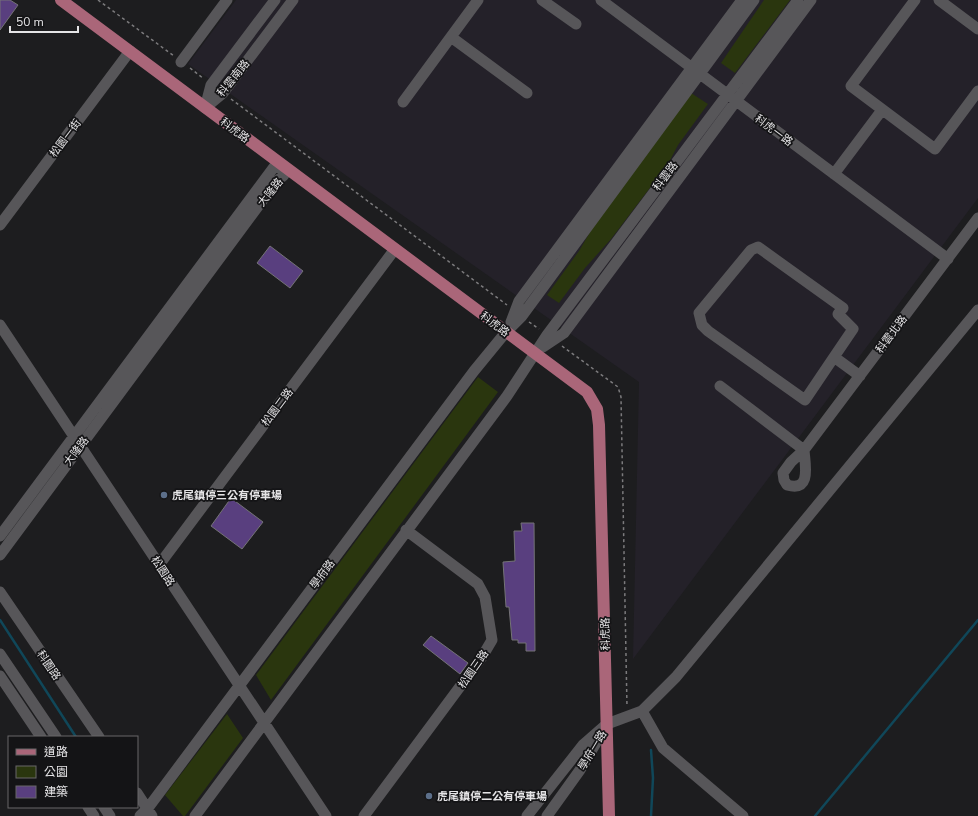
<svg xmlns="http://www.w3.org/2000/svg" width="978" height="816" font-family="'Nunito Sans','Noto Sans TC',sans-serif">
	<rect width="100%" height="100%" fill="#1d1d1f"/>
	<!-- built -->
	<path fill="#242129" d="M236,0h742v198l-345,461 6,-277 -451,-318z"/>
	<!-- green -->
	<path fill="#2a360e" d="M764,0h26l-55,73 -14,-10z
		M691,93l17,11 -30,41 -10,19 -57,75 -26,29 -26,35 -12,-8 32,-44 14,-24z
		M478,377l20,15 -227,308 -15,-25z
		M227,714l16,24 -58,78h-2l-18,-21z"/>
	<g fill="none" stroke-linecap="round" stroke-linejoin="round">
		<!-- stream -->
		<path stroke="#104759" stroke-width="2.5" d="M0,620l76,117
			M651,816l2,-38 -2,-28
			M815,816l163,-196"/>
	</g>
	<!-- building -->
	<path fill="#593f7f" stroke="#747376" d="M0,0h10l8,5 -18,25z
		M270,246l33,25 -13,17 -33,-25z
		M231,498l32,24 -21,27 -31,-23z
		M521,523h13l1,128h-9v-8h-8v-3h-6l-3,-33h-3l-3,-45 12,-1 -1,-30h8z
		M431,636l37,27 -8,11 -37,-29z"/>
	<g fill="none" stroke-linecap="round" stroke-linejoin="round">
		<!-- path -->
		<path stroke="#7c7b7d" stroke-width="1.5" stroke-dasharray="3 3" stroke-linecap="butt" d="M98,0l76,56
			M190,68l14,11
			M231,99l276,206
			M529,322l10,7
			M562,346l56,41 3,10 6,310"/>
		<!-- minor -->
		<path stroke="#575659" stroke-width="11" d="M542,0l34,24
			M601,0l347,259
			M915,0l-64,86 84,63 43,-58
			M939,0l39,29
			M451,37l76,56
			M181,62l46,-62
			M403,102l75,-102
			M205,108l18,-15 70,-93
			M205,108l6,-23 64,-85
			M834,174l48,-64
			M0,225l130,-174
			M511,322l8,-21 223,-301
			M0,325l326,491
			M543,347l21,-14 247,-333
			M834,357l-29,43 -97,-69 -6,-6 -3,-12 52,-63 7,-3 85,61 -5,6 15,15 -19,28 26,19
			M720,386l84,64
			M804,450c1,15 8,42 -17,35l-3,-5 -1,-7 8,-11 13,-12 174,-232
			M0,536l274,-369 6,-3 4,11 -8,7 -276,373
			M159,565l236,-316
			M0,592l99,145
			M0,654l56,83
			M0,676l41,61
			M642,711l21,37 80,68
			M137,793l15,23
			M88,807l6,9
			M104,807l6,9
			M140,816l8,-8 326,-437 32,-39 16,-16 232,-316
			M195,816l312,-420 40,-61 251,-335
			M364,816l118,-159 10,-17 -7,-43 -7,-13 -72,-54
			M527,816l56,-71 24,-21 35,-13 34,-34 302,-367
			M547,816l33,-46 23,-39"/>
		<!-- major -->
		<path stroke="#aa6679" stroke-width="12" d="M61,0l526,392 10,17 2,16 10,391"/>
	</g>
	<!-- markers -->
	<g fill="#5c6f8a" stroke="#141416" stroke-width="1.5">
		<circle cx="164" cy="495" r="4"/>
		<circle cx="429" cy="796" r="4"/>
	</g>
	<g text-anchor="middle" stroke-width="3.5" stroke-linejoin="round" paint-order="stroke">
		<!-- street labels -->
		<g font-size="11" fill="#e5e4e6" stroke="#141416">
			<text transform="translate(233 78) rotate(-51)" y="4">科雲南路</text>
			<text transform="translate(235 130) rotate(37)" y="4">科虎路</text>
			<text transform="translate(774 130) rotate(37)" y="4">科虎一路</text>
			<text transform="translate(65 138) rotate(-53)" y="4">松園一街</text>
			<text transform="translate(665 176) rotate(-53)" y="4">科雲路</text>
			<text transform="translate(270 192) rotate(-51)" y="4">大隆路</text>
			<text transform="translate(495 324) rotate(37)" y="4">科虎路</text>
			<text transform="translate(891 334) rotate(-53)" y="4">科雲北路</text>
			<text transform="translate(277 407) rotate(-53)" y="4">松園二路</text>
			<text transform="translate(76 451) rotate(-53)" y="4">大隆路</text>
			<text transform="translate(163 571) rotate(57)" y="4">松園路</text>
			<text transform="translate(322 574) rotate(-53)" y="4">學府路</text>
			<text transform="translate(605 634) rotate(-91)" y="4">科虎路</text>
			<text transform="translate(49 665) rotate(56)" y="4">科園路</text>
			<text transform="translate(473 669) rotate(-55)" y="4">松園三路</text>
			<text transform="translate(592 750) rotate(-59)" y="4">學府一路</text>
		</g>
		<!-- poi labels -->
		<g font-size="11" font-weight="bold" fill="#e5e4e6" stroke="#141416" text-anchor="start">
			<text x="172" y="499">虎尾鎮停三公有停車場</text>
			<text x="437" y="800">虎尾鎮停二公有停車場</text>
		</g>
	</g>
	<!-- legend -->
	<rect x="8" y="736" width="130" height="72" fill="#141416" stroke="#686769"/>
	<rect x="16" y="749" width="20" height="6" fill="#aa6679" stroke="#686769"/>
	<text x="44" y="756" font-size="12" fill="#e5e4e6">道路</text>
	<rect x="16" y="766" width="20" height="12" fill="#2a360e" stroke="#686769"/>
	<text x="44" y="776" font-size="12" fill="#e5e4e6">公園</text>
	<rect x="16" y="786" width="20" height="12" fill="#593f7f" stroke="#686769"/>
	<text x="44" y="796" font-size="12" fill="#e5e4e6">建築</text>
	<!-- scale -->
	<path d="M10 26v6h68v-6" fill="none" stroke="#e5e4e6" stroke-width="2"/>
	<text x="16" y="26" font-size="12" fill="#e5e4e6" stroke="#141416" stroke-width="3" paint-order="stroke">50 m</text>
</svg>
